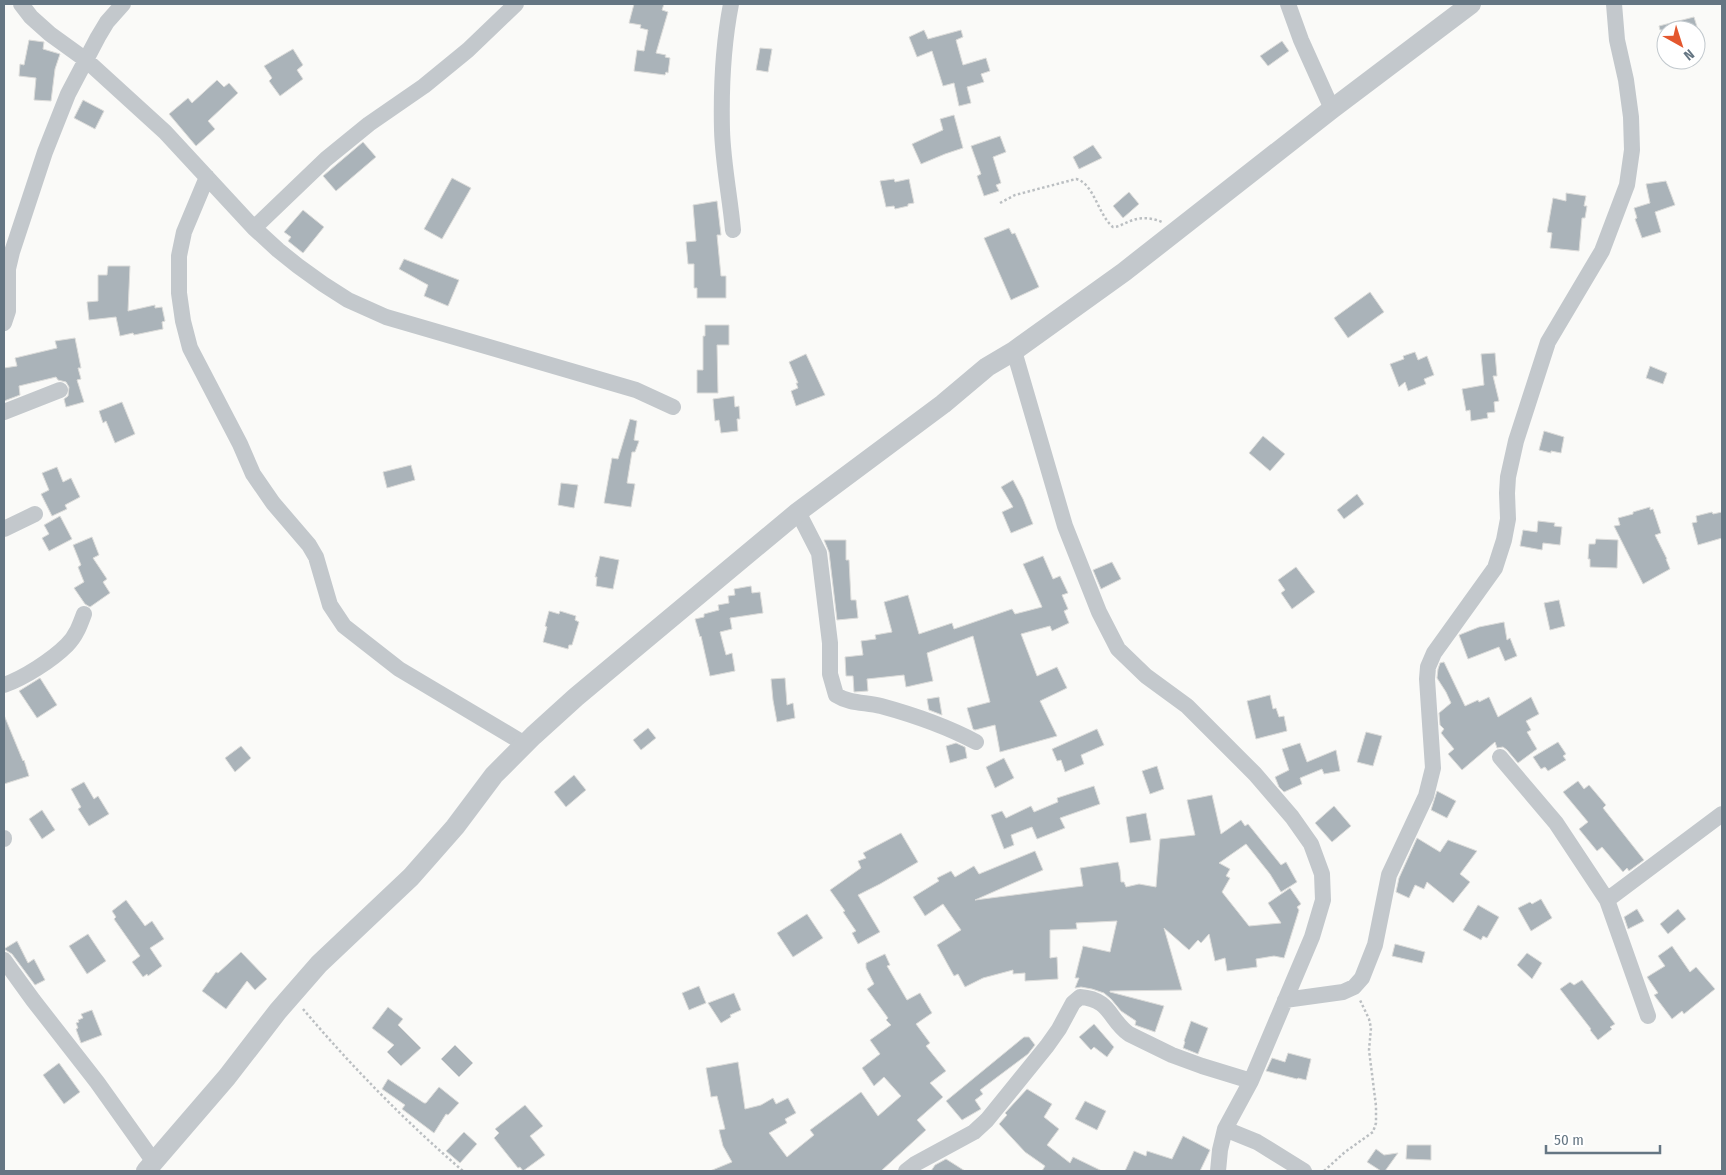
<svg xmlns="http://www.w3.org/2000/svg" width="1726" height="1175" font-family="'Fira Sans Condensed',sans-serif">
	<rect width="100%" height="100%" fill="#fafaf8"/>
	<!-- building -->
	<path fill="#aab3b9" stroke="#dcdcda" d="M634,4h30l-2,6 6,2 -12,41 10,2 -1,2 5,1 -2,15 -2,-1 -1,3 -31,-4 3,-21 7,1 4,-21 -8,-2 1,-3 -12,-2z
		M1694,17l4,13h-38l-1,-4z
		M924,30l4,9 33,-9 2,7 -7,3 7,25 23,-7 4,13 -9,3 3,8 -17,5 4,16 -12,3 -5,-23 -11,3 -11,-35 -15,6 -8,-20z
		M29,40l15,2 -1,7 17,5 -5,15 -4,32 -17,-1 2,-22 -17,-2 1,-12 4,1z
		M1282,41l7,10 -21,15 -8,-10z
		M760,48l12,1 -4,23 -12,-2z
		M293,49l10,16 -6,5 6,9 -23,17 -11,-15 3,-3 -8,-12z
		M217,80l7,7 5,-4 9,10 -30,28 7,8 -19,17 -27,-32 19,-16 4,5z
		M83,100l21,11 -9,18 -21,-11z
		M954,115l9,33 -18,6 -24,10 -9,-20 31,-14 -3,-11z
		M1000,136l6,16 -13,5 8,26 -5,2 3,6 -15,5 -7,-20 4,-2 -10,-28z
		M363,142l13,15 -40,34 -13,-15z
		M1093,145l9,13 -23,11 -6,-12z
		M452,178l19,10 -29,51 -18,-10z
		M894,179l1,3 14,-3 5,24 -6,1v2l-13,3 -1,-3 -8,1 -6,-26z
		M1666,181l9,24 -20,7 6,20 -19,6 -7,-19 2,-1 -3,-10 16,-5 -4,-19z
		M1129,192l10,12 -16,14 -10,-12z
		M1566,193l20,3 -2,10h3l-2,12h-3l-3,33 -29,-3 2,-15 -5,-1 6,-34 13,3z
		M717,201l4,34h-4l4,41h5v22h-29v-10h-3v-24h-6l-2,-22 10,-1 -3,-36z
		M303,210l21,17 -21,26 -15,-12 3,-4 -7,-5z
		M1009,228l3,6 3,-1 24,54 -28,13 -27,-62z
		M404,259l55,21 -11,26 -24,-10 4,-11 -29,-16z
		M108,266h22l-2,45 27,-6v3l7,-1 3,14 -3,1 1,7 -29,6 -1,-2 -13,3 -4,-19 -27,3 -2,-18 11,-1v-26h9z
		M1370,292l14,20 -36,26 -14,-20z
		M705,325h24v20h-12l1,48h-21v-23h6v-34h2z
		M75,338l6,30h-3l3,11 -4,1 7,22 -18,5 -2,-8 4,-3 1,-9 -3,-5 -8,-2 -2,-3 -37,9 1,9 -16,6v-33l13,-2 -2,-8 42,-10 -2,-7z
		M1415,352l3,8 9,-4 7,19 -10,4 2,5 -18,7 -3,-9 -6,5 -9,-23 14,-5 -1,-3z
		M1495,353l2,23h-4l6,25 -5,1 1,10 -8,1 1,5 -17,3 -1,-11 -4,1 -4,-22 22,-4 -3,-31z
		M806,354l19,41 -29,11 -5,-15 7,-3 -2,-5h2l-9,-21z
		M1650,366l17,7 -4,11 -17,-6z
		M734,396l1,11 4,-1 1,13h-3l1,12 -17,2 -2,-13 -4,1 -2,-22z
		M122,402l13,32 -20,9 -9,-22 -3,2 -4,-12z
		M630,419l7,2 -3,19 5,1 -4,11h-3l-5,31 8,1 -4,23 -27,-4 8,-45 6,1z
		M1544,431l20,6 -3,16 -10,-2v2l-12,-3z
		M1263,436l22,18 -15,17 -21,-18z
		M411,465l4,15 -28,8 -4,-16z
		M57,467l6,15 8,-4 9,19 -15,8 2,4 -15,7 -11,-22 8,-4 -7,-17z
		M1013,480l10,19 10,25 -22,9 -9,-21 11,-5 -12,-20z
		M561,483l17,2 -4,23 -16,-3z
		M1357,494l7,10 -20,15 -7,-9z
		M1650,507v3l3,-1 8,24 -6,2 12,24h-1l4,10 -27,15 -29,-58 6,-1 -2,-7 15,-4v-2z
		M1712,512l1,2 9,-2v26l-24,7 -6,-22 5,-1 -1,-6z
		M60,516l12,23 -23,12 -7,-13 7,-4 -5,-9z
		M1538,521l17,2 -1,3 8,1 -2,18 -17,-2 -1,7 -22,-4 3,-16 14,2z
		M92,537l7,18 -6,3 14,21 -4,3 7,11 -20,14 -5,-3 -11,-16 10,-6 -6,-15 3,-2 -8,-20z
		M1596,539l22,1 -1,28 -27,-1v-8h-2l1,-15h6z
		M824,540h22v20h3l2,40h5l2,18 -21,2 -8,-68z
		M600,556l19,4 -6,29 -17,-3 1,-9h-2z
		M1043,556l10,23 7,-3 8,17 -6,2 6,14 -4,2 5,12 -17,8 -2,-5 -29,8 16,42 20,-9 10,21 -27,13 17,35 -57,16 -5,-27 -20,5 -2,-1 -6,-21 23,-6 -17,-66 -46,17 6,28 -27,6 -2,-12 -37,4 1,12 -14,1 -1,-16h-7l-1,-19 18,-2 -2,-14 15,-2 -1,-4 17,-3 -8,-30 24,-7 11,39 33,-11 2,6 58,-20 3,5 27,-7 -19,-43z
		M1112,562l9,17 -20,10 -8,-19z
		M1296,567l19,25 -23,17 -11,-16 4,-3 -7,-10z
		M751,586l1,7 8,-1 3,21 -33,5 2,11 -12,3 6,23 6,-2 3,18 -25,5 -9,-40 -1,1 -5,-18 9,-2v-3l15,-4 -1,-5 11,-2 -1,-7 7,-1 -1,-6z
		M1559,600l6,26 -15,4 -6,-27z
		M549,611l10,3 1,-3 16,5 -1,4 4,2 -7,23h-3l-1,4 -25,-7 4,-15 -2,-1z
		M1504,622l3,18 3,-2 7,18 -12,5 -6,-14 -31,12 -9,-24 20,-8z
		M1444,662l21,44 13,-6 1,2 10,-5 9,20 33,-20 8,17 -13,7 5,9 -4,2 10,17 -19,14 -11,-13 -4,-3 -6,1 -2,-6 -33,28 -14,-16 6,-5 -13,-16 3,-4 -4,-4 -1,-12 12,-10 -5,-11 -9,-14 1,-9 2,-6z
		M40,678l17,27 -20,13 -18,-27z
		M785,678l2,27 6,-2 2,15 -18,4 -4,-22 -2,-21z
		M1270,695l3,14 3,-1 3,9 5,-1 3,15 -31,8 -9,-38z
		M939,697l3,18 -13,-5 -2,-11z
		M4,715l19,46 1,-1 5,16 -25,8z
		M648,728l8,10 -15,12 -8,-10z
		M1097,729l7,16 -23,10 3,9 -19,8 -4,-12 -4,1 -5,-12z
		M1366,732l16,4 -9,30 -16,-4z
		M1558,742l8,12 -3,2 3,4 -18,11 -3,-4 -4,2 -8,-12z
		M956,743l9,4 2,11 -17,5 -4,-17z
		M1300,743l7,19 29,-12 4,21 -16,3 -2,-5 -22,9 2,6 -18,8 -5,-5 -4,-10 14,-7 -7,-21z
		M241,746l10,12 -16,14 -10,-14z
		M1004,758l10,20 -19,10 -9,-21z
		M1157,766l7,23 -14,5 -8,-23z
		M574,775l12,15 -20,17 -12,-15z
		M1578,781l6,8 5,-4 17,20 -3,3 41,52 -15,11 -2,-3 -4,4 -21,-25 -5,4 -18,-22 9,-7 -25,-30z
		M84,782l10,17 4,-3 11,18 -20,12 -11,-17 3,-2 -10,-18z
		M1094,786l6,18 -40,14 5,10 -28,11 -5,-12 -21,8 3,10 -10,4 -13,-34 11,-4 4,7 25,-12 3,6 24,-10 -1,-4z
		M1437,791l19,10 -9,17 -16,-8z
		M1212,795l9,39 20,-14 4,6 3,-2 33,41 5,-3 11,20 -16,10 -11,-18 -24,-30 -27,19 11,6 -4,7 4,2 -8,14 27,34 32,-3 -13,-20 22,-15 11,16 -4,3 2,3 -15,48 -10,-2 -18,3 1,8 -30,4 -2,-13 -10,3 -6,-27 -8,9 -3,-3 -9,10 -25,-22 18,62 -72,1v1l54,14 -9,26 -20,-7 1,-4 -15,-10 -10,-12 -7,-6 -12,-4 -11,-2 -6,1 4,-10h-4l8,-32 27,6 7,-31 -41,2 1,6 -27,1v28l7,-1 1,22 -33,2v-8l-12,1v-4l-30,8 -18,9 -7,-13 -4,2 -17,-31 24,-15 -18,-26 -18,12 -12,-19 26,-16 -2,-3 14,-7 4,6 19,-11 5,8 56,-23 8,19 -68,30 108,-14 -3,-18 38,-6 2,8 1,12h3l2,5 13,-3 17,3 4,-48 35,-4 -8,-35z
		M1334,806l17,20 -19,16 -17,-19z
		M42,810l13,20 -13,9 -13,-20z
		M1146,813l5,27 -21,3 -4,-26z
		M901,833l17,29 -38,22 -22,11 22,37 -22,12 -6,-11 4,-2 -13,-19 2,-1 -15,-21 31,-22 -3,-7 8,-3 -3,-5z
		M1417,838l23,14 8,-12 29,11 -17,23 10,8 -17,21 -26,-21 -3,7 -9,-4 -6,13 -13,-6 3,-14z
		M1541,899l11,19 -21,13 -13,-23 12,-6 2,2z
		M126,900l19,26 7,-5 12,18 -14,9 12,18 -14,10 -1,-2 -4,3 -11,-15 8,-6 -26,-37 2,-2 -4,-6z
		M1478,905l21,12 -12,21 -4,-2 -2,4 -18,-10z
		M1637,909l7,12 -16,8 -4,-12z
		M1678,909l8,10 -18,15 -8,-10z
		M807,914l16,24 -30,19 -16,-24z
		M88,934l18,27 -19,13 -18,-28z
		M17,941l11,22 6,-4 11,21 -10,5 -23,-31 -8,-5z
		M1395,944l30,8 -3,11 -30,-7z
		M1672,946l18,26 6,-5 19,22 -31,25 -2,-3 -10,8 -18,-24 4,-2 -11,-16 18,-11 -7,-10z
		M241,952l26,27 -12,11 -8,-9 -21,28 -24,-18 14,-19 2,1z
		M1527,953l15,10 -10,16 -15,-14z
		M885,954l5,11 -3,1 20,34 13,-7 12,20 -16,11 14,19 -4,3 20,25 -16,12 13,14 -26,23 9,10 -45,41h-171l22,-9 -9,-16 -4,-16 6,-1 -8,-33 -6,1 -5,-29 32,-6 7,47 16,-4 12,-7 3,6 12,-6 8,15 -11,6 2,4 -18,10 18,24 27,-22 -4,-5 51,-38 17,24 23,-20 -17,-19 -10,9 -12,-18 18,-14 -10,-14 21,-15 -5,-5 2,-2 -21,-29 7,-5 -8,-16v-5z
		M1582,980l33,44 -5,3 2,2 -14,11 -8,-10 1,-1 -31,-40 10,-7 4,3z
		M699,986l7,17 -17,7 -7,-17z
		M734,993l7,17 -11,5 1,2 -10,6 -13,-20z
		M388,1007l15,12 -5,6 23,23 -20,18 -14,-14 7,-7 -22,-17z
		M92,1010l10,25 -21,8 -5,-14 2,-1 -2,-5 3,-1 -1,-2 5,-2 -2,-4z
		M1191,1021l17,7 -10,26 -15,-6 2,-6 -1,-1z
		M1094,1024l20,23 -7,10 -13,-10 -3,3 -12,-13z
		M1024,1037h5l6,8 -7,9 -48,36 3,4 -8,6 6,9 -19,11 -16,-19z
		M455,1045l18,18 -14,14 -18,-18z
		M1288,1053l23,6 -5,21 -8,-2 -1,1 -31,-8 6,-13 13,4z
		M59,1063l21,29 -16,12 -21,-29z
		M388,1079l36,24h2l13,-16 20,16 -11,12 -2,-1 -12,19 -32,-24 3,-4 -23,-16z
		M1027,1089l25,15 -8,13 15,12 -12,16 23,18 3,-6 29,14h-60l3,-5 -20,-14 -26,-28 8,-9 -2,-2z
		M1085,1101l21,10 -9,19 -22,-11z
		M525,1105l18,21 -13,10 15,19 -22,16 -3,-4 -2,1 -24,-30 5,-5 -4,-4z
		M464,1132l13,12 -17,19 -14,-12z
		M1183,1136l27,14 -10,21h-75l9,-20 12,5 1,-5 25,8z
		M1407,1145h24v15l-25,-1z
		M1376,1149l8,6 14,-2 -13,18h-4l-14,-9z
		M946,1159l19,12h-34l4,-6z"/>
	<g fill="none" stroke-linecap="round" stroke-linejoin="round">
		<!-- path -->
		<path stroke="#bbbfc2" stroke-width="2.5" stroke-dasharray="2.5 2.5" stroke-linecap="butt" d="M1000,203l15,-8 61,-16c18,4 22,36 37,48 7,0 13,-5 20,-7 9,-3 20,-2 29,2
			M303,1009c49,58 103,113 160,162
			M1324,1171l21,-19 28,-20 3,-9v-17l-7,-56 2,-22 -2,-9 -9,-19"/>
		<!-- minor -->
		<path stroke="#c3c8cc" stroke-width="16" d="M21,4l10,13 19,17 36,26 79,72 89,96 24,22 20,16 25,18 25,16 38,17 250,73 37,17
			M731,4c-8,41 -10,84 -9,126 1,34 8,67 11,100
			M1288,4l13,36 31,69
			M207,177l-23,55 -5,24v37l4,28 7,27 50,96 13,30 20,29 36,42 7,12 14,48 14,21 55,43 126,75
			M254,228l72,-69 43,-35 55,-38 44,-36 48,-46
			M4,323l4,-12v-42l4,-17 33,-100 23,-58 30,-57 9,-15 16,-18
			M1014,351l51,175 34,86 19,37 28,27 41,30 68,68 37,43 19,27 11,30 1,26 -11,37 -61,144 -26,48 -5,21 -2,21
			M4,412l56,-22
			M798,512l21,41 11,90v31l6,21c14,9 30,7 45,11 33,9 65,20 95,36
			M4,529l31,-15
			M4,685c20,-7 48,-25 63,-40 9,-9 13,-20 17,-31
			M1500,757l56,66 51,77 41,116
			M4,839v-1
			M1607,900l115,-86
			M4,960l29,40 64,82 57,80
			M1285,1000l58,-8 11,-5 8,-9 13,-33 14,-70 37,-79 7,-28 -6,-89 1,-12 6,-14 61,-85 9,-28 4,-21 -1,-26 1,-16 8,-36 32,-99 54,-91 25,-66 5,-35 -1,-33 -5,-37 -9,-40 -3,-36
			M1225,1129l32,13 47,29
			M906,1171l9,-7 59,-32 13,-12 60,-74 12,-17 14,-26 7,-6c31,2 29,23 49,37l43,21 30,11 49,15"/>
		<!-- tertiary -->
		<path stroke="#c3c8cc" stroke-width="20" d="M146,1171l81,-94 51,-66 41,-47 92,-87 44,-50 39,-52 39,-39 43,-39 222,-185 145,-108 44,-37 27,-16 110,-79 208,-163 139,-105"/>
	</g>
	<!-- border -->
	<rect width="1726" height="1175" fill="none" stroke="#657683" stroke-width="10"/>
	<!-- north arrow -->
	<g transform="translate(1681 45) rotate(141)"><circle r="24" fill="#ffffff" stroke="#c1c8cd"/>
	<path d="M0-4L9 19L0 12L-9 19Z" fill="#e4572e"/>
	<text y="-8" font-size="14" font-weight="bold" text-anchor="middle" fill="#657683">N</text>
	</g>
	<!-- scale -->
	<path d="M1546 1145v8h114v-8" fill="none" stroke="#657683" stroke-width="2.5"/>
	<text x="1554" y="1145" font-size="15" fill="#657683" stroke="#ffffff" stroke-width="4" paint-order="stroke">50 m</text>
</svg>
